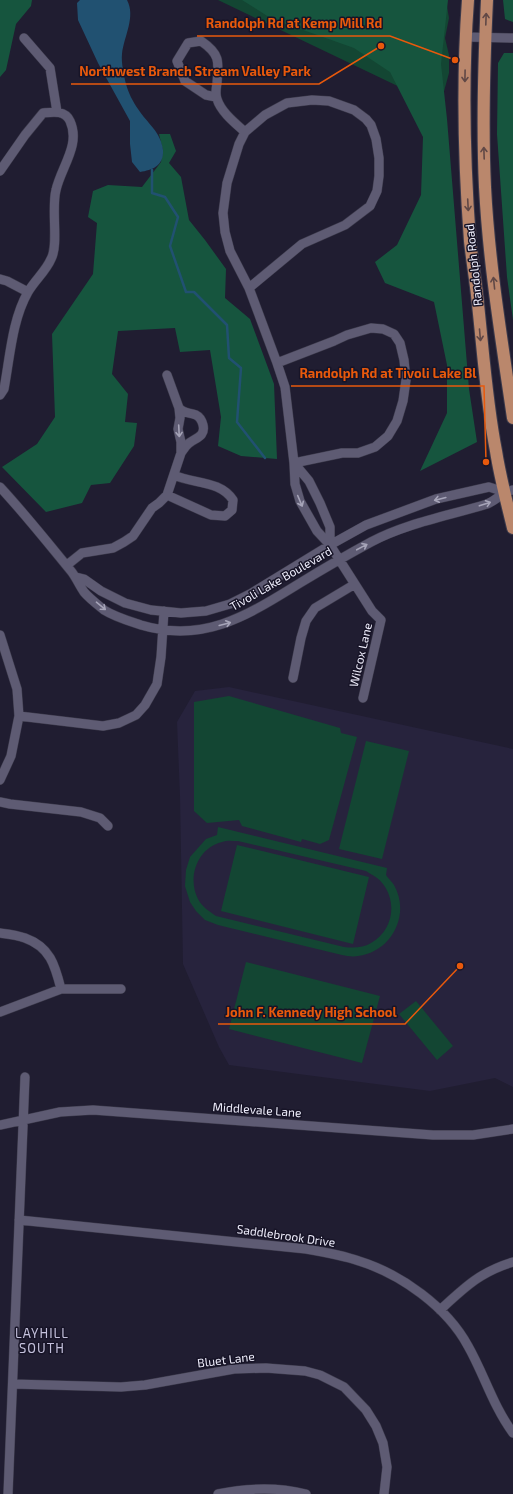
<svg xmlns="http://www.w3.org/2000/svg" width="513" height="1494" font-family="'Exo 2',sans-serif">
	<rect width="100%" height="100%" fill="#201d31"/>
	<!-- built -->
	<path fill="#27233d" d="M229,687l284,62v338l-18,-9 -65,13 -201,-26 -10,-18 -36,-83 -3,-168 -3,-74 18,-31z"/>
	<!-- green -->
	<path fill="#134633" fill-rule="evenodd" d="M218,0h228l3,18 -4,20 4,17v18l-6,22 -35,-4z
		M229,696l111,32 1,5 16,4 -28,103 -9,4 -18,-5 -1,3 -59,-16 -3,-6 -32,3 -13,-12v-109z
		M366,741l43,10 -27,108 -43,-10z
		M218,827l169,41 -1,7c2,3 6,7 8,10 17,30 -3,67 -36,71 -5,1 -11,0 -16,-1l-124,-30 -13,-5 -9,-9 -6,-9 -5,-16 1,-16 4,-13 16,-18 11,-4zM238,841l128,30c6,4 13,7 17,13 15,20 9,47 -12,59 -8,5 -18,5 -27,4l-128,-31c-7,-5 -14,-9 -18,-17 -11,-21 -1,-51 24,-57 5,-2 11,-1 16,-1z
		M237,845l132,32 -16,67 -132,-33z
		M246,962l134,34 -18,67 -133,-34z
		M416,1001l37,45 -16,14 -38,-46z"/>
	<!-- forest -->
	<path fill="#16553e" d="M0,0h32l-1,6 -15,18 -10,46 -6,7z
		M242,0h206l-7,64 6,55 22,270 8,53 -57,29 27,-58v-48l-13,-63 -49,-19 -10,-21 22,-17 24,-50 2,-58 -33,-65 -36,-24 -82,-29z
		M503,0h10v22l-8,-3z
		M504,53h9v267l-6,-43 -10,-143 1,-71z
		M159,134h11l6,17 -7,12 12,14 8,43 16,20 21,29 -1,29 25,21 24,65 3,75 -36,-3 -23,-10 3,-29 -11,-67 -30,2 -5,-24 -57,3 -6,43 16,20 -3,28 12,1 -3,23 -24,37 -19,2 -9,18 -36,9 -44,-45 35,-23 18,-27 -3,-83 41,-60 4,-51 -9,-6 5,-26 15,-6 34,2 19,-25 2,-11z"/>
	<!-- water -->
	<path fill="#215171" d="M80,0h47c9,17 -3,36 -5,54 -1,8 2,22 4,30 2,8 7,18 12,25 9,14 23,23 25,41 1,16 -11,20 -23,22l-8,-10 -2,-18v-23l-32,-58 -20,-43 -1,-17z"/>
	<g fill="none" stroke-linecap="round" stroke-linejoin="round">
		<!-- stream -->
		<path stroke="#215171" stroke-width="2.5" d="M152,170v23l13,4 13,20 -8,29 16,46h8l33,33 2,33 12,10 -4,54 28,36"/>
		<defs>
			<path id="minor" d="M466,37l47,1
				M24,38l26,30 7,44
				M216,97l-10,-2 -21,-14 -8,-20 11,-18 13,-2c19,13 18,20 16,42 -1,6 -2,11 0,16 4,13 18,24 28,33
				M0,171l25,-36 18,-22c10,-1 22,-3 27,8 11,24 -9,46 -14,69 -5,19 3,55 -5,69 -5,12 -16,21 -23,33 -16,28 -18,65 -24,97l-4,6
				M0,279l7,2 21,11
				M249,288l53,-44 43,-19 25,-19 7,-15 2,-15v-18l-3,-19 -5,-14 -5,-6 -12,-9 -25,-9 -17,-1 -25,3 -22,12 -20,17 -6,12 -12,39 -4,30 2,19 5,19 19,37 28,75 8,24 9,76 1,21 5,17 17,30 13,14 42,66 9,9 -18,78
				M277,363l57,-22 13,-6 24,-7 12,1 11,5 6,9 4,17 2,20 -3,21 -6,20 -9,15 -13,11 -17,6h-16l-48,10
				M179,408c5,6 10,4 17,7 4,2 6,6 7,10 3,13 -10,13 -16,20 -2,2 -4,5 -6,8
				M294,463l15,18 11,22 10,24v18
				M0,487c25,27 48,56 71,84 5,6 8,14 13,21 5,6 14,13 20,18 11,7 25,11 37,15 63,19 107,-10 159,-42 23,-14 47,-28 71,-41 36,-19 77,-26 116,-38 10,-4 15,-12 26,-14
				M167,495l44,20 14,1 7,-6 1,-10c-13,-20 -40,-16 -59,-25
				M67,565l15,-12 31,-5 11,-6 9,-6 19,-28 7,-5 8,-8 14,-42v-11l-3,-13 2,-11 -1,-10 -12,-33
				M76,577l8,2 17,12 24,12 26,7 30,3 25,-2 24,-7 20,-10 80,-49 36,-20 70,-26 53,-12 16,5
				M0,635l17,54 2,27 -8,40 -11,24
				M293,678l8,-40 5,-17 9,-13 40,-24
				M19,716l84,10 16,-3 17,-8 9,-10 12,-21 4,-27 3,-46
				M0,802l10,2 71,8 19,6 8,8
				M0,933c8,1 17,2 25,5 25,9 30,27 36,51
				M0,1012l61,-23h60
				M0,1125l60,-13 33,-2 340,25h40l40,-6
				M19,1220l287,29c18,3 36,6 53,12 42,13 88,46 109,85 16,28 25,60 45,87
				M440,1310c25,-23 40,-38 73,-48
				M13,1384l108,3 24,-2 89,-16 32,-1 39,3 15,4 24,12 22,23 10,16 7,17 4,24 -3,27
				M8,1494l17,-417
				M218,1494c29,-6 60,-7 88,0"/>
			<path id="major" d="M468,0c-6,80 -4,161 2,241 2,19 5,36 7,54 6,53 9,105 19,156 4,26 11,52 17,77
				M487,0c-3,62 -5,125 -2,187 4,78 17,155 28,231"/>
		</defs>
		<!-- minor casing -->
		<use href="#minor" stroke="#3c3a4b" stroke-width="10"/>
		<!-- major casing -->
		<use href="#major" stroke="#3c3a4b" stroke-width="14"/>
		<!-- minor -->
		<use href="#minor" stroke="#5e5b73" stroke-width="9"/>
		<!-- major -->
		<use href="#major" stroke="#ba876c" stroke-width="12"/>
	</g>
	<!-- one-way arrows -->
	<defs><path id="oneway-shaft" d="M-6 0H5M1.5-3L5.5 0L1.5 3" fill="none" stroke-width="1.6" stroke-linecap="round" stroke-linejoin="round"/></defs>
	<g stroke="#604846">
		<use href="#oneway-shaft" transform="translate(486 19) rotate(-88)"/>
		<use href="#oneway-shaft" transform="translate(465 76) rotate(91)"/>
		<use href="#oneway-shaft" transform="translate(484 153) rotate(-92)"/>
		<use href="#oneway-shaft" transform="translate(468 205) rotate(87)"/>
		<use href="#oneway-shaft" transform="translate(494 283) rotate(-96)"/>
		<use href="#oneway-shaft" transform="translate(480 335) rotate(85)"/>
	</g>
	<g stroke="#a6a4b8">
		<use href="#oneway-shaft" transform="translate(179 431) rotate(87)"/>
		<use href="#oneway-shaft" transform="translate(440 499) rotate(166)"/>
		<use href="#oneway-shaft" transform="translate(300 501) rotate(67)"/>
		<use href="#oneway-shaft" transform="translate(485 504) rotate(-18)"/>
		<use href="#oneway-shaft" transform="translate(362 547) rotate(-28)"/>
		<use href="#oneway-shaft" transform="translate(101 606) rotate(40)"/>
		<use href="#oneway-shaft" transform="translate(225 624) rotate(-15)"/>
	</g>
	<g text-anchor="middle" stroke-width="3" stroke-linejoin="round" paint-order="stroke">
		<!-- street labels -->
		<g font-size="12" fill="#efeefc" stroke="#171427">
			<text transform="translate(474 265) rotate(-96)" y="4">Randolph Road</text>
			<text transform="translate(281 579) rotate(-30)" y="4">Tivoli Lake Boulevard</text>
			<text transform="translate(361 655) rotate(-77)" y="4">Wilcox Lane</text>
			<text transform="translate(257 1110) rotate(4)" y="4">Middlevale Lane</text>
			<text transform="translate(286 1236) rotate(8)" y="4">Saddlebrook Drive</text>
			<text transform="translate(226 1360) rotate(-7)" y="4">Bluet Lane</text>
		</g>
		<!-- neighbourhood labels -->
		<g font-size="13" letter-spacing="1" fill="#c4c1dc" stroke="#171427">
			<text x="42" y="1338">LAYHILL<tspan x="42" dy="15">SOUTH</tspan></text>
		</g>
	</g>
	<!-- callouts -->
	<path fill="none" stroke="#e8590c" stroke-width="1.5" d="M455 60L390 36H197M381 46L319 84H71M486 462L484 386H291M460 966L405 1024H218"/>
	<g fill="#e8590c" stroke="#171427" stroke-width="1.5">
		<circle cx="455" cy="60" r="4"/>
		<circle cx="381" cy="46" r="4"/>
		<circle cx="486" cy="462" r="4"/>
		<circle cx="460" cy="966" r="4"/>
	</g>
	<g font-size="13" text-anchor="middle" font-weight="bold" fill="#e8590c" stroke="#171427" stroke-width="3" stroke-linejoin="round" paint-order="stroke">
		<text x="294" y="28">Randolph Rd at Kemp Mill Rd</text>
		<text x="195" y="76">Northwest Branch Stream Valley Park</text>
		<text x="388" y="378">Randolph Rd at Tivoli Lake Bl</text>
		<text x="311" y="1017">John F. Kennedy High School</text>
	</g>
</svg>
